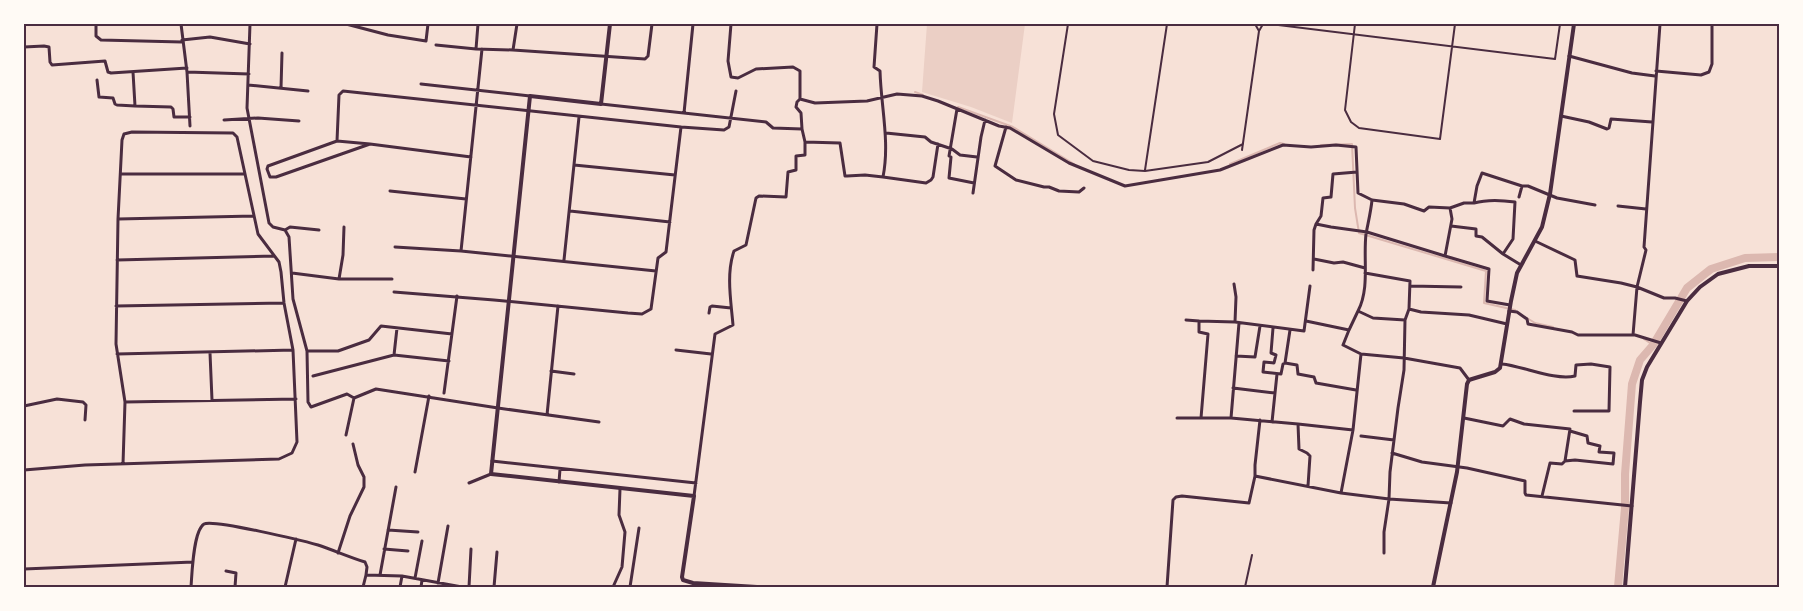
<svg xmlns="http://www.w3.org/2000/svg" width="1803" height="611" font-family="Rubik,sans-serif">
	<rect width="100%" height="100%" fill="#f7e1d7"/>
	<!-- green -->
	<path fill="#ebcfc5" d="M927,24h98l-13,99 -41,-16 -49,-15z"/>
	<g fill="none" stroke-linecap="round" stroke-linejoin="round">
		<!-- stream -->
		<path stroke="#dcb8b0" stroke-width="2" d="M915,92l8,3
			M958,107l55,20 61,37
			M1321,145l31,-1 3,64 4,25 127,38 -2,32 31,7
			M1230,164l50,-21 4,1
			M1527,318l8,5 18,4
			M1644,339l9,6"/>
		<!-- canal -->
		<path stroke="#dcb8b0" stroke-width="8" d="M1618,587l7,-79v-34l7,-90 8,-24 13,-15 34,-57 24,-19 34,-11 34,-1"/>
		<!-- service -->
		<path stroke="#4a2c40" stroke-width="2" d="M1068,24l-14,90 4,21 35,26 36,9 16,1 63,-9 35,-18
			M1255,24l4,7
			M1270,24l285,35 5,-35
			M1355,24l-10,86 6,12 8,6 81,11 15,-115
			M1242,150l17,-119 4,-7
			M1145,170l22,-146
			M1245,587l7,-32"/>
		<!-- minor -->
		<path stroke="#4a2c40" stroke-width="3" d="M96,24v12l5,4 81,2
			M181,24l6,48 3,54
			M250,24l-3,84 22,115 4,4 12,3 4,7 4,62 14,52 1,51 3,5 36,-13 7,4 22,-9 122,19 101,14
			M346,24l42,11 38,6 2,-17
			M731,24l-3,37 3,16 7,1 18,-9 37,-2 7,4v28l15,4 52,-2 30,-7 25,2 16,5 61,25 11,2 59,35 56,23 95,-16 63,-25 28,2 25,-2 20,2 2,46 14,7 32,4 20,7 5,-4 21,1 14,-5h10l3,-17 5,-13 40,13h6l29,12 38,7
			M877,24l-3,43 6,4c1,36 10,71 3,106
			M1660,24l-16,223 2,3 -9,37 27,11h11l12,3
			M182,40l28,-3 40,7
			M436,45l40,4 37,1 132,9 3,-3 4,-32
			M24,47l20,-1 5,1 1,15 2,3 53,-4 3,11 3,1 76,-5
			M476,49l2,-25
			M513,50l4,-26
			M1569,56l63,17 23,3
			M1656,71l45,4 8,-3 3,-8v-40
			M133,72l2,34 36,1 2,2 1,8h16
			M187,72l62,2
			M97,80l2,17 14,1 2,6 2,1 18,1
			M421,84l109,12
			M248,85l60,6
			M281,88l1,-35
			M800,99l-3,3 -1,5 5,6 1,16
			M601,104l165,18 7,6 29,1 3,13 35,1 5,33h2l18,-1 18,2 43,6 5,-3 2,-3 5,-33
			M957,109l-8,47 2,1 -2,21 25,5
			M684,113l9,-89
			M1561,116l28,6 18,7 2,-1 2,-9 41,3
			M224,120l34,-2 41,3
			M1006,127l-11,39 21,14 28,7h5l10,4 20,1 5,-4
			M886,133l39,4 6,5 21,7 8,6 17,2
			M337,141l2,-46 4,-4 338,36 43,3 5,-3 7,-36
			M370,144l-94,33h-6l-3,-8 1,-3 69,-25 33,3 101,13
			M574,165l101,10
			M121,174h124
			M390,191l76,8
			M973,193l8,-56 4,-17
			M1519,197l3,-11
			M1372,200c-1,11 -4,23 -6,34 -3,25 4,54 -8,77l15,7 32,2
			M1474,203c14,-4 27,-3 41,-1l-2,37 -10,15
			M1618,206l28,3
			M1450,208l2,11 -7,37 44,13 -2,32 23,4
			M570,211l100,11
			M118,219l136,-3
			M1316,224l5,-8 2,-18 8,-1 2,-23 24,-2
			M1451,226l25,3v7l6,1 21,17 18,11
			M285,230l5,-3 29,3
			M1535,241l40,19 2,16 44,7 16,4 -4,48
			M395,247l66,4 195,20
			M461,251l21,-202
			M1314,259l20,4 9,-1 22,6
			M117,260l157,-4
			M564,260l15,-143
			M1313,270l1,-40 2,-6 15,3 36,5 78,24
			M292,273l47,6h53
			M1365,273l45,8 -1,28 -4,11 -1,50 -6,38 -8,64 -1,27 -5,33v21
			M339,279l4,-24 1,-28
			M1234,284l2,13 -1,25
			M1410,286l51,1
			M394,292l100,8 134,13 14,1 9,-5 7,-51 8,-6 15,-125
			M116,306l168,-3
			M1409,309l12,3 48,3 38,9
			M1509,311l8,1 10,7 1,5 44,8 6,3h57l26,8
			M709,313l1,-6 2,-1 19,2
			M1186,320l13,1
			M1306,321l43,9 -6,15 18,9 43,4 56,10 9,12
			M1273,328l-2,25 5,2 -2,8 -10,-1 -1,10 18,2 2,-10 2,-1 5,-33
			M1349,330l9,-19
			M676,350l35,4
			M307,351h31l31,-11 12,-14 71,8
			M210,353l2,47
			M117,354l176,-4
			M394,355l3,-27
			M1236,356l19,1 5,-31
			M1285,363l12,2 1,9 16,3 2,6 40,7
			M1502,364c21,2 53,17 73,12l1,-11 15,-1 19,3 -1,44h-35
			M551,371l23,3
			M313,376l81,-21 55,6
			M1233,388l42,5 2,-19
			M444,393l13,-97
			M125,402l171,-3
			M24,406l33,-7 26,3 3,3 -1,15
			M547,415l11,-109
			M1177,418h54l67,6 1,25 8,4 3,3 -2,30
			M1201,418l7,-84 -9,-2v-11l36,1 69,9 6,-45
			M1231,418l8,-95
			M1464,418l39,8 7,-7 14,5 46,5 -5,32 -3,3 -12,-1 -8,33
			M1272,422l3,-29
			M1298,424l55,6
			M346,435l8,-37
			M1361,436l33,4
			M1392,453l30,9 45,6 58,13v12l1,2 106,11
			M492,461l204,22
			M1565,461l10,-1 38,4 1,-11 -15,-1 1,-6 -12,-3 -1,-7 -17,-5
			M24,470l61,-5 194,-6 13,-6 5,-11 -4,-92 -9,-47 -3,-31 -2,-10 -21,-28 -21,-97 -4,-4 -101,-1 -8,2 -2,6 -4,79 -2,125 9,58 -2,62
			M415,472l14,-76
			M1255,476l86,17 48,6 62,4
			M559,482l1,-13
			M469,483l22,-9
			M1341,493l12,-63 8,-76
			M694,496l21,-162 18,-9c-2,-24 -7,-51 1,-74l12,-6 10,-47 3,-2 27,1 2,-25 8,-2v-14l9,-1v-13
			M388,530l30,2
			M384,549l24,2
			M338,553l12,-37 14,-29v-10l-6,-12 -5,-21
			M24,569l169,-7
			M226,571l10,2 -1,14
			M380,575l16,-88
			M415,578l7,-37
			M438,583l10,-57
			M191,587c1,-12 2,-56 13,-63 9,-5 100,17 114,21 15,5 31,12 47,17l2,5 -1,8 36,1 60,11
			M285,587l11,-48
			M363,587l3,-12
			M400,587l2,-11
			M421,587l1,-7
			M469,587l2,-38
			M494,587l3,-35
			M613,587l9,-20 3,-35 -6,-17 1,-26
			M630,587l9,-59
			M1167,587l6,-87 3,-3 6,-1 67,7 6,-27v-11l5,-45"/>
		<!-- tertiary -->
		<path stroke="#4a2c40" stroke-width="4" d="M610,24l-9,80 -71,-8 -39,378 203,22 -12,81 1,3 10,3 64,4
			M1433,587l24,-115 10,-88 2,-4 3,-1 23,-7 5,-4 11,-67 6,-28 25,-46 8,-33 24,-170
			M1625,587l15,-185 2,-22 5,-13 40,-66 13,-14 18,-13 31,-8h30"/>
	</g>
	<!-- border -->
	<rect width="1803" height="611" fill="none" stroke="#fffaf5" stroke-width="50"/>
	<rect x="25" y="25" width="1753" height="561" fill="none" stroke="#4a2c40" stroke-width="2"/>
</svg>
